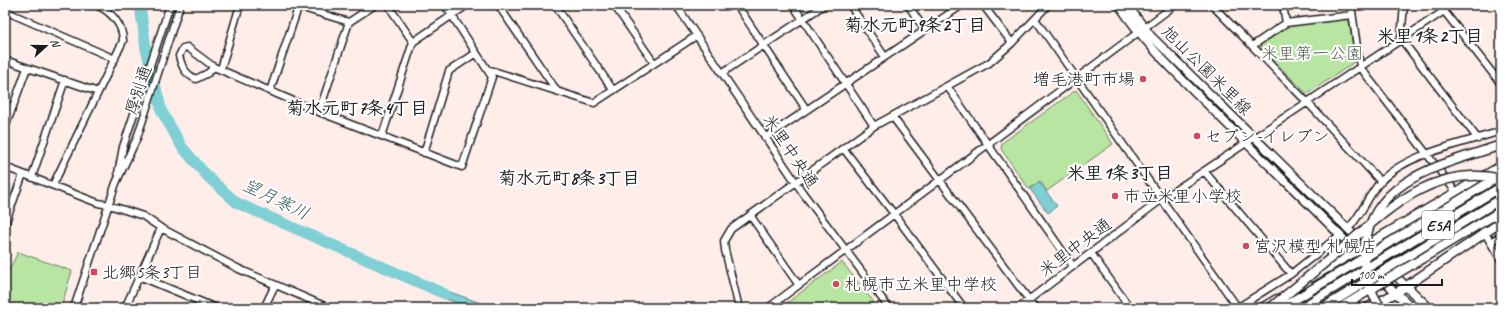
<svg xmlns="http://www.w3.org/2000/svg" width="1506" height="313" font-family="Caveat,'Klee One',sans-serif">
	<rect width="100%" height="100%" fill="#ffedea"/>
	<filter id="ink" filterUnits="userSpaceOnUse"><feTurbulence type="fractalNoise" baseFrequency=".025" numOctaves="2"/><feDisplacementMap in="SourceGraphic" scale="8" xChannelSelector="R" yChannelSelector="G"/><feConvolveMatrix kernelMatrix="1 2 1 2 8 2 1 2 1" color-interpolation-filters="sRGB"/></filter>
	<g filter="url(#ink)">
		<!-- green -->
		<path fill="#b9e5a2" stroke="#6a805f" d="M1345,19l4,3 6,37 -2,4 -44,30 -4,-1 -44,-44v-5l27,-18z
			M1076,90l37,54 -66,47 -7,-10 -11,8 -28,-40 1,-6z
			M18,252l54,19 -11,37h-56v-30z
			M842,262l31,39v7h-93z"/>
		<!-- water -->
		<path fill="#7ed0d4" stroke="#57888a" d="M1039,182l18,24 -9,7 -18,-24z
			M433,286l62,22h-24l-41,-15z"/>
		<g fill="none" stroke-linecap="round" stroke-linejoin="round">
			<!-- stream -->
			<path stroke="#57888a" stroke-width="2" d="M115,6l5,-1"/>
			<!-- river -->
			<path stroke="#7ed0d4" stroke-width="11" d="M140,5l6,44 16,63 20,35 26,30 29,26 208,91"/>
			<defs>
				<path id="minor" d="M293,5l56,17 26,-17
					M388,5l25,37
					M498,5l59,86
					M555,5l58,85
					M614,5l40,58
					M676,5l127,188 86,115
					M737,5l69,104
					M793,5l81,121
					M850,5l35,52
					M908,5l17,25
					M983,5l29,38
					M1212,5l95,97 74,80
					M1283,5l3,18
					M1351,5l9,62 96,125 29,41 16,27
					M1404,5l-3,34 77,100
					M5,11l110,48
					M1444,11l57,73
					M1035,19l203,289
					M1252,46l34,-23 66,-8
					M5,60l93,32
					M214,67l-6,6 -12,6c-11,-5 -14,-12 -17,-23l4,-8 4,-1 27,20 105,45 143,55 30,-90 -47,-72
					M221,69l19,-64
					M487,69l107,34 102,-67
					M722,73l102,-68
					M947,86l126,180
					M270,91l29,-86
					M319,112l30,-90
					M892,116l143,192
					M5,128l22,-60
					M382,136l31,-94 54,-37
					M765,138l197,-133
					M843,148l51,66 70,94
					M424,153l25,-82 27,-18
					M5,167l93,36 11,2 34,11 18,12 78,41 90,39
					M1204,171l87,103
					M118,173l5,-26 47,-142
					M32,177l33,-97
					M53,185l70,-144c0,-16 -12,-30 -27,-36
					M750,215l48,69
					M5,224l18,-50
					M1348,229c14,-14 20,-34 33,-48 26,-28 84,-38 120,-50
					M1490,242l11,-6
					M1091,253l39,55
					M139,276l77,32
					M74,308l42,-125 21,-45 43,-133
					M125,308l36,-80
					M264,308l11,-23
					M739,308l-14,-58 -1,-9 7,-12 143,-103 115,-63 23,-20 36,-38
					M768,308l407,-303
					M1018,308l144,-109 282,-188 2,-6
					M1237,308l54,-34 49,-39"/>
				<path id="major" d="M1119,5c25,38 58,69 90,101 62,63 127,122 187,187
					M1127,5l24,31 255,250"/>
				<path id="highway" d="M1312,277l189,-111
					M1406,286l23,22
					M1396,293l16,15
					M1262,308l15,-9
					M1367,308l29,-15 105,-71"/>
			</defs>
			<!-- minor casing -->
			<use href="#minor" stroke="#1c1c1c" stroke-width="9"/>
			<!-- major casing -->
			<use href="#major" stroke="#1c1c1c" stroke-width="10"/>
			<!-- highway casing -->
			<use href="#highway" stroke="#1c1c1c" stroke-width="11"/>
			<!-- minor -->
			<use href="#minor" stroke="#fff" stroke-width="6"/>
			<!-- major -->
			<use href="#major" stroke="#fff" stroke-width="7"/>
			<!-- highway -->
			<use href="#highway" stroke="#fff" stroke-width="8"/>
			<defs>
				<path id="highway-bridge" d="M1270,308c25,-20 50,-41 75,-62 45,-39 92,-83 156,-67
					M1281,308l217,-131
					M1301,308l200,-121
					M1323,308l178,-109
					M1340,308l161,-97
					M1381,308c-13,-19 -19,-40 -16,-63 9,-69 82,-81 136,-100"/>
			</defs>
			<!-- highway-bridge casing -->
			<use href="#highway-bridge" stroke="#1c1c1c" stroke-width="11" stroke-linecap="butt"/>
			<!-- highway-bridge -->
			<use href="#highway-bridge" stroke="#fff" stroke-width="8"/>
		</g>
	</g>
	<!-- markers -->
	<g fill="#d1495b" stroke="#fff" stroke-width="1.5">
		<circle cx="1143" cy="79" r="4"/>
		<circle cx="1197" cy="136" r="4"/>
		<circle cx="1115" cy="196" r="4"/>
		<circle cx="1246" cy="246" r="4"/>
		<rect x="90" y="268" width="8" height="8" rx="2"/>
		<circle cx="836" cy="284" r="4"/>
	</g>
	<g text-anchor="middle" stroke-width="4" stroke-linejoin="round" paint-order="stroke">
		<!-- shield labels -->
		<rect fill="#fff" stroke="#606060" stroke-width="1" x="1422" y="211" width="32" height="28" rx="3"/>
		<g font-size="16" font-weight="bold" fill="#1c1c1c">
			<text x="1438" y="231">E5A</text>
		</g>
		<!-- park labels -->
		<g font-size="17" fill="#53624b" stroke="#fff">
			<text x="1312" y="59">米里第一公園</text>
		</g>
		<!-- street labels -->
		<g font-size="17" fill="#1c1c1c" stroke="#fff">
			<text transform="translate(1207 70) rotate(45)" y="6">旭山公園米里線</text>
			<text transform="translate(138 90) rotate(-72)" y="6">厚別通</text>
			<text transform="translate(791 151) rotate(56)" y="6">米里中央通</text>
			<text transform="translate(1075 247) rotate(-37)" y="6">米里中央通</text>
		</g>
		<!-- poi labels -->
		<g font-size="17" fill="#1c1c1c" stroke="#fff" text-anchor="start">
			<text x="1135" y="85" text-anchor="end">増毛港町市場</text>
			<text x="1205" y="142">セブン-イレブン</text>
			<text x="1123" y="202">市立米里小学校</text>
			<text x="1254" y="252">宮沢模型 札幌店</text>
			<text x="102" y="278">北郷5条3丁目</text>
			<text x="844" y="290">札幌市立米里中学校</text>
		</g>
		<!-- neighbourhood labels -->
		<g font-size="18" font-weight="bold" fill="#1c1c1c" stroke="#fff">
			<text x="915" y="31">菊水元町9条2丁目</text>
			<text x="1430" y="42">米里1条2丁目</text>
			<text x="357" y="114">菊水元町7条4丁目</text>
			<text x="1120" y="179">米里1条3丁目</text>
			<text x="569" y="184">菊水元町8条3丁目</text>
		</g>
		<!-- water labels -->
		<g font-size="18" font-style="italic" fill="#3e5b5c" stroke="#fff">
			<text transform="translate(276 199) rotate(26)" y="6">望月寒川</text>
		</g>
	</g>
	<!-- margin -->
	<rect width="1506" height="313" fill="none" stroke="#fff" stroke-width="20"/>
	<rect x="10" y="10" width="1486" height="293" fill="none" stroke="#1c1c1c" stroke-width="1.5" filter="url(#ink)"/>
	<!-- north arrow -->
	<g transform="translate(46 46) rotate(69)" stroke="#ffffff" stroke-width="3" paint-order="stroke">
	<path d="M0-3L7 15L0 10L-7 15Z" fill="#1c1c1c"/>
	<text y="-6" font-size="11" font-weight="bold" text-anchor="middle" fill="#1c1c1c">N</text>
	</g>
	<!-- scale -->
	<path d="M1352 279v6h90v-6" fill="none" stroke="#1c1c1c" stroke-width="2"/>
	<text x="1358" y="279" font-size="12" fill="#1c1c1c" stroke="#ffffff" stroke-width="3" paint-order="stroke">100 m</text>
</svg>
